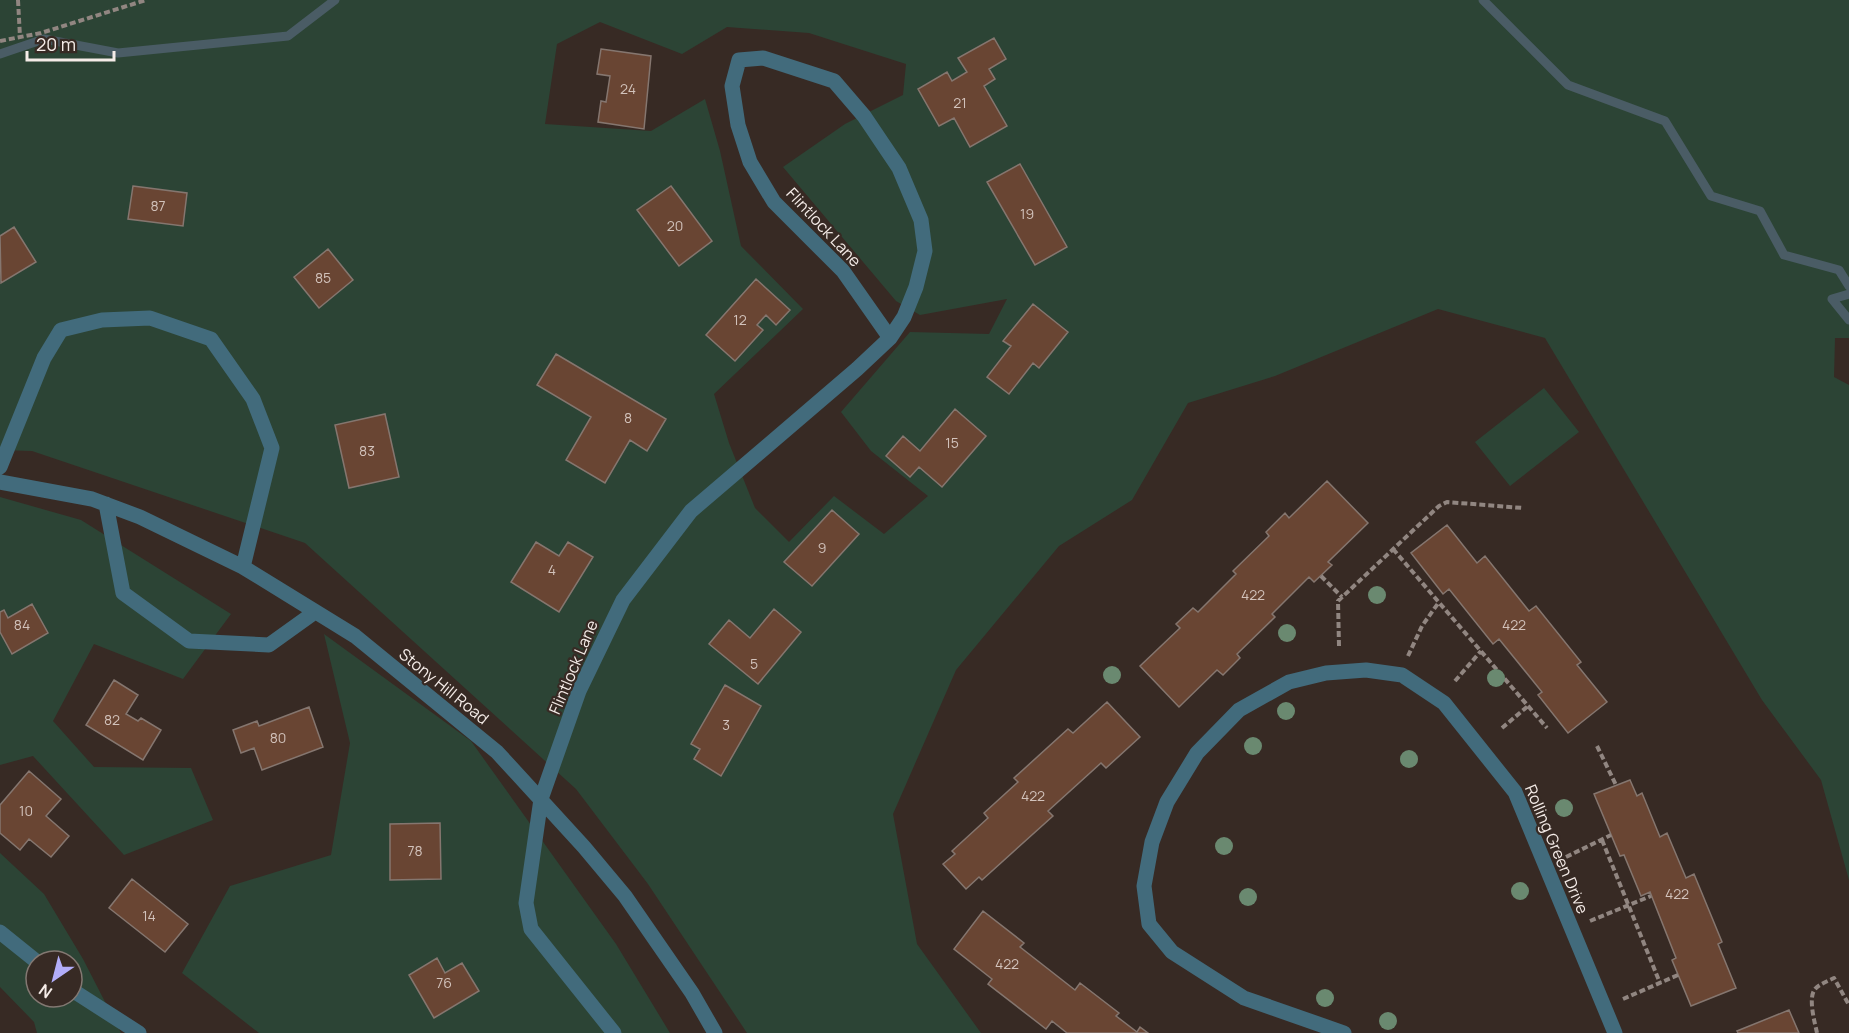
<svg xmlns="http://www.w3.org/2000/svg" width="1849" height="1033" font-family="Manrope,sans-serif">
	<rect width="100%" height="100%" fill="#372a24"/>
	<!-- green -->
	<path fill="#2c4435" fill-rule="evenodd" d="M0,0h1849v338h-14l-1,39 15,8v495l-28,-100 -59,-80 -217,-362 -107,-29 -163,67 -87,27 -56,97 -73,46 -103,124 -63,144 24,130 64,89h-234l-99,-149 -72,-95 -271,-246 -273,-92 -32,-1zM600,22l82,32 45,-27 82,6 97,31 -3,31 -58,29 -62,43 113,134 24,14 87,-16 -18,35 -79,-2 -69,80 30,39 57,45 -44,38 -50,-38 -45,46 -34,-34 -26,-65 -15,-49 89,-85 -62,-63 -21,-95 -15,-52 -54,32 -106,-7 12,-80z
		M1544,388l35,44 -69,54 -35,-44z
		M0,497l81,23 150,94 -48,65 -89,-35 -41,77 41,46 97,1 22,52 -89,35 -91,-99 -33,9z
		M324,634l147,107 145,203 54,89h-411l-77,-60 48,-87 101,-31 19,-112z
		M0,853l44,41 39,65 38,74h-84l-3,-11 -34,-35zM36,961h36v36h-36z"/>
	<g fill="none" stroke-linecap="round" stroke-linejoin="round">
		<!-- stream -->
		<path stroke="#4a5c65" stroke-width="9" d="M1483,0l85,85 97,36 46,75 49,15 24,44 55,15 10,16
			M0,54l44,-15 74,14 170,-17 47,-36
			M1849,294l-17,5 17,21"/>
	</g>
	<!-- building -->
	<path fill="#694533" stroke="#85766f" stroke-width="1.5" d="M994,38l12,21 -17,10 6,10 -11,7 23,40 -37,21 -16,-29 -15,8 -21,-37 29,-17 5,9 15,-9 -9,-14z
		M601,49l50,7 -7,73 -46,-7 3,-21 5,1 4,-26 -13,-2z
		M1020,164l47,83 -32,18 -48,-83z
		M133,186l54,7 -4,33 -55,-7z
		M671,186l41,55 -33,25 -42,-56z
		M14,227l22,35 -35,21 -1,-47z
		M328,249l25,31 -34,28 -25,-31z
		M756,279l34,31 -14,15 -10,-10 -9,10 6,5 -28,31 -29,-26z
		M1033,304l35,28 -29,36 -6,-5 -24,31 -22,-17 24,-31 -8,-5z
		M556,354l110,65 -19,32 -17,-11 -25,43 -39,-23 25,-43 -54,-32z
		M955,409l31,27 -44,51 -23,-20 -9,10 -24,-21 17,-20 17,15z
		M385,414l14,63 -50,11 -14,-63z
		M1327,481l41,42 -40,39 4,3 -18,17 -5,-5 -37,37 3,3 -38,37 3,4 -17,17 -6,-5 -38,37 -39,-41 40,-38 -4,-4 17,-16 5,4 38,-38 -3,-3 36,-35 -3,-4 19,-19 4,5z
		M832,510l27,24 -47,52 -28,-24z
		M1447,525l30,38 8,-7 44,55 7,-5 45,56 -4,3 30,37 -39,31 -30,-38 4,-3 -43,-53 -6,5 -44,-55 -6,5 -32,-41z
		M536,542l23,14 9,-14 25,15 -34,55 -48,-30z
		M32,604l16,29 -36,21 -12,-22v-20l4,-2 4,8z
		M774,609l27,23 -43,52 -49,-40 20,-24 21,18z
		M114,680l24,15 -12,19 12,7 3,-3 20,12 -18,30 -57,-35z
		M725,685l36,21 -40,70 -27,-17 6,-10 -9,-5z
		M1107,702l33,35 -34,31 -5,-5 -53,48 5,5 -71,64 -3,-3 -13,12 -23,-25 12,-10 -3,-3 36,-33 -4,-5 34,-31 -4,-4 54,-49 5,4z
		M309,707l14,40 -61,23 -8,-22 -13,5 -8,-23 24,-9 2,5z
		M29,771l32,28 -15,17 23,20 -18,21 -22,-18 -9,11 -20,-17v-28z
		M1630,780l7,16 5,-3 18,44 7,-4 19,45 8,-4 28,68 -4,2 18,44 -45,18 -19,-46 4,-2 -26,-66 -9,4 -17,-41 -4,1 -26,-62z
		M440,823l1,56 -51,1v-56z
		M132,879l56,45 -23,28 -56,-44z
		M983,911l41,32 -4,4 55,43 5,-7 39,30 -3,3 21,16 3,-5 8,6h-81l-15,-12 -6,8 -58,-45 4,-5 -38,-30z
		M437,958l8,15 17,-10 17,28 -45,27 -25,-43z
		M1789,1010l10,23h-61l-1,-2z"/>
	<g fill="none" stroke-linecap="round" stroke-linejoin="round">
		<!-- path -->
		<path stroke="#918681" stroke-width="4" stroke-dasharray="6 3" stroke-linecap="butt" d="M18,0l2,37
			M0,41l41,-8 105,-33
			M1393,549l154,179
			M1321,576l21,21
			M1339,646l-1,-45 101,-95 8,-4 76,6
			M1408,656l14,-30 17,-24
			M1455,681l26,-30
			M1502,728l26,-22
			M1597,746l19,39
			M1602,840l58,143
			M1566,857l45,-22
			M1590,921l61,-25
			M1623,999l55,-24
			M1817,1033c-2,-10 -10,-37 -1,-45 4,-4 12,-7 18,-10l15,27"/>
		<!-- minor -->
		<path stroke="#426b7c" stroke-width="15" d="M0,467l44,-109 17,-28 41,-10 48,-2 61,21 42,60 19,49 -29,119
			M0,482l92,17 48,18 103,50 112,69 142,116 87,95 41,49 67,97 23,40
			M106,504l17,89 66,48 80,4 46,-33
			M0,932l36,29
			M72,990l67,43
			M614,1033l-83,-104 -5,-26 15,-104 38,-108 44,-91 68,-89 166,-142 33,-31 14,-21 12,-30 9,-36 -4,-31 -22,-52 -35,-52 -30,-35 -71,-23 -24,2 -7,26 6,39 12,37 24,40 69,69 47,67
			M1344,1033l-100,-35 -72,-46 -23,-28 -5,-38 8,-44 15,-40 30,-49 42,-43 50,-28 37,-9 40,-3 36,5 42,28 71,89 100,241"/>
	</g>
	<!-- trees -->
	<g fill="#6a8970">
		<circle cx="1377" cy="595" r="9"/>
		<circle cx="1287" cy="633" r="9"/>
		<circle cx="1112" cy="675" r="9"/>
		<circle cx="1496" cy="678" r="9"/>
		<circle cx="1286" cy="711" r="9"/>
		<circle cx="1253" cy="746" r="9"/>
		<circle cx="1409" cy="759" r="9"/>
		<circle cx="1564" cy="808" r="9"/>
		<circle cx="1224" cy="846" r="9"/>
		<circle cx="1520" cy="891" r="9"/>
		<circle cx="1248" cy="897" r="9"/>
		<circle cx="1325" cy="998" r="9"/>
		<circle cx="1388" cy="1021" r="9"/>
	</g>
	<g text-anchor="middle" stroke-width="4.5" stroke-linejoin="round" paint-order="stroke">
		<!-- number labels -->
		<g font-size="14" fill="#d2c2bb">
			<text x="628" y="94">24</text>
			<text x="960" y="108">21</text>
			<text x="158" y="211">87</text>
			<text x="1027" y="219">19</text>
			<text x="675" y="231">20</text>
			<text x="323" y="283">85</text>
			<text x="740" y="325">12</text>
			<text x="628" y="423">8</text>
			<text x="952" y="448">15</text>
			<text x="367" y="456">83</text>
			<text x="822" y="553">9</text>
			<text x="552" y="575">4</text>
			<text x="1253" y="600">422</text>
			<text x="22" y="630">84</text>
			<text x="1514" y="630">422</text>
			<text x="754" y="669">5</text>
			<text x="112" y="725">82</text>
			<text x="726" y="730">3</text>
			<text x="278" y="743">80</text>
			<text x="1033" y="801">422</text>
			<text x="26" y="816">10</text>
			<text x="415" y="856">78</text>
			<text x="1677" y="899">422</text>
			<text x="149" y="921">14</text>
			<text x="1007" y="969">422</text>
			<text x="444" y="988">76</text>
		</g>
		<!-- street labels -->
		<g font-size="16" fill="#f5ece8" stroke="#372a24">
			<text transform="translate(824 227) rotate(47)" y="6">Flintlock Lane</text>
			<text transform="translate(573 667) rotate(-67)" y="6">Flintlock Lane</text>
			<text transform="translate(444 686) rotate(39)" y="6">Stony Hill Road</text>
			<text transform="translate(1557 849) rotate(67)" y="6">Rolling Green Drive</text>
		</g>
	</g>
	<!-- north arrow -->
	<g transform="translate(54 979) rotate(215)"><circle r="28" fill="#372a24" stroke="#837872" stroke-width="1.5"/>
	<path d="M0-4.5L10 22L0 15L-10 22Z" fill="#b2adf9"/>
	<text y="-9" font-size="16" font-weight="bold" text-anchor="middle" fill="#f5ece8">N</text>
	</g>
	<!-- scale -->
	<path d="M27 51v9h87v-9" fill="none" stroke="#f5ece8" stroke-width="3"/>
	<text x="36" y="51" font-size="18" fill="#f5ece8" stroke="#372a24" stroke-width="4.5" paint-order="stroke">20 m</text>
</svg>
